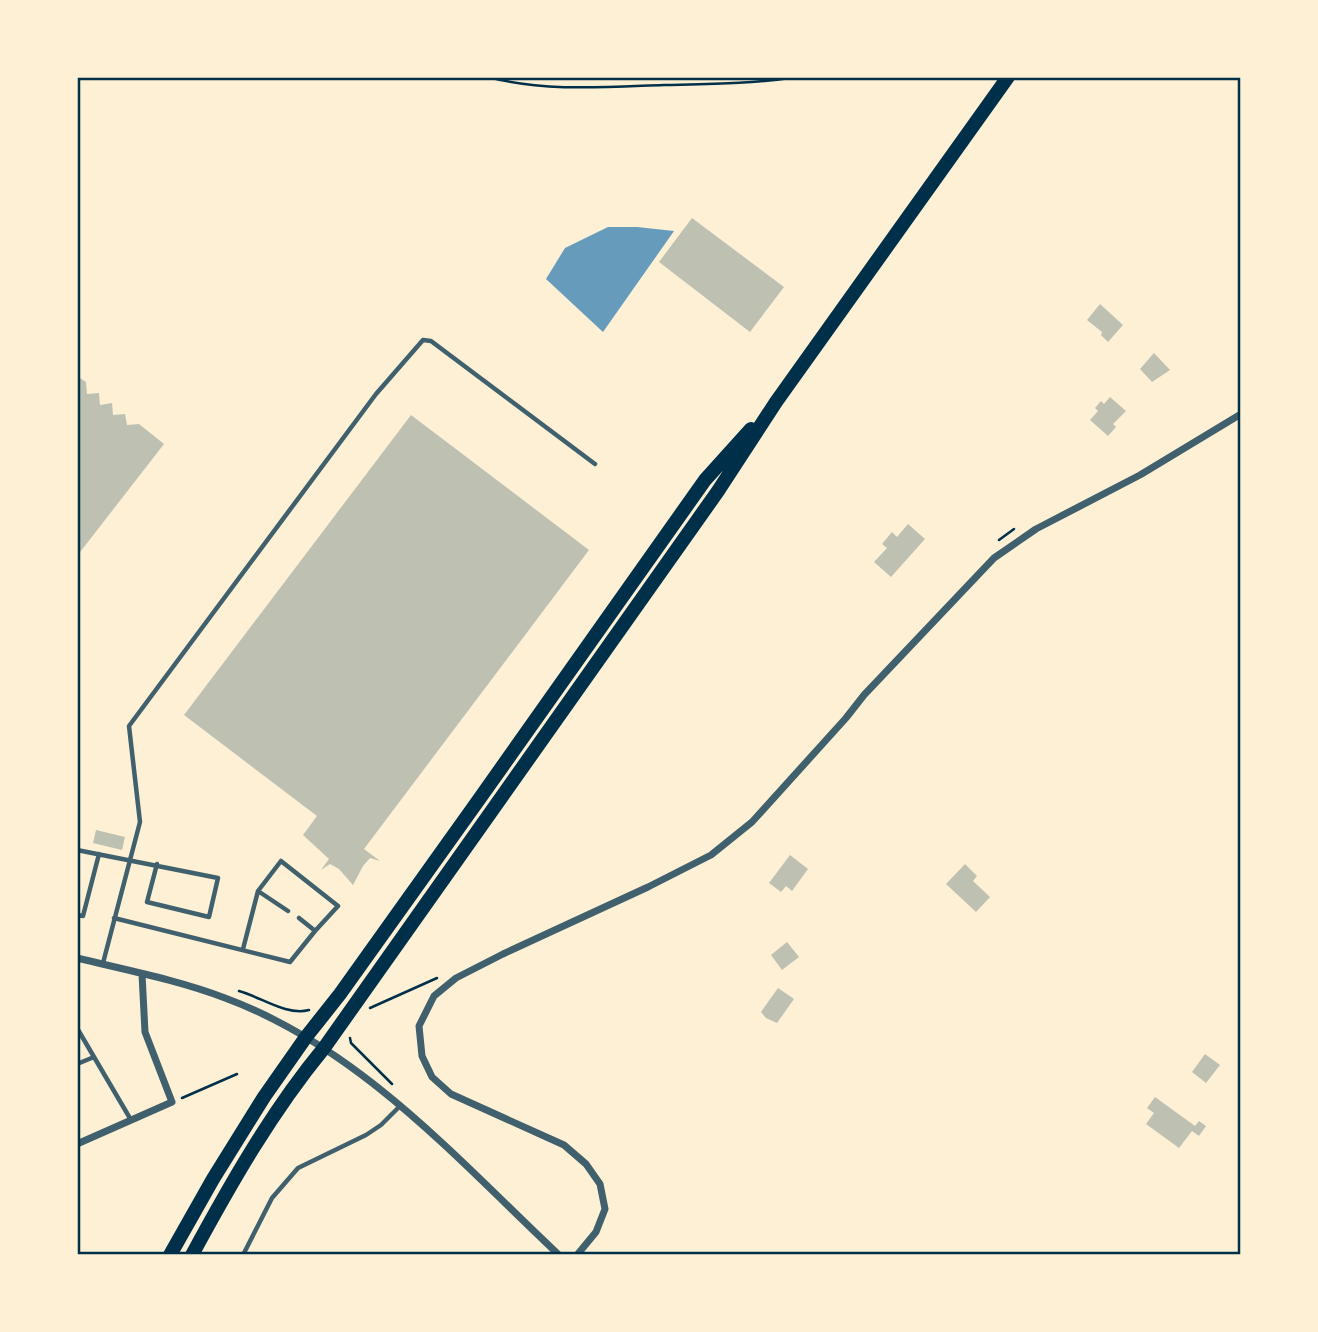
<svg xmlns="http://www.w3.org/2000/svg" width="1318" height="1332" font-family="'Titillium Web',sans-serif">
	<rect width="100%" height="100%" fill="#fdf0d5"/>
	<!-- water -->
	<path fill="#669bbc" d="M608,227h29l37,4 -71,101 -57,-53 19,-31z"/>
	<!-- building -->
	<path fill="#bec0b2" d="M692,218l92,69 -34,45 -91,-70z
		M1100,304l23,21 -15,17 -7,-7 1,-3 -15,-12z
		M1154,353l16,17 -18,12 -12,-13z
		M77,376l9,6 1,12 12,-1 1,12 12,-2 1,12 12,-1 2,11 12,-1 25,20 -87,112z
		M1110,397l16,14 -13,13 3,3 -8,9 -18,-16 8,-9 -3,-3 6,-7 3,3z
		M411,415l178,135 -225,299 16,12 -10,-3 -7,8 -10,19 -14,-16 -9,-5 -9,6 8,-11 -26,-24 14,-19 -133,-101z
		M908,524l17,15 -34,38 -17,-15 13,-14 -5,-4 10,-12 5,5z
		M96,830l29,7 -3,13 -29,-7z
		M790,855l18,14 -16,22 -6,-5 -5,6 -12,-9z
		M965,864l12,12 -4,5 17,16 -14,15 -30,-28z
		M787,942l12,15 -17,13 -11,-15z
		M778,988l16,11 -17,24 -11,-5 -5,-6z
		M1205,1054l15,11 -14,18 -14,-11z
		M1155,1097l40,29 4,-5 7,5 -7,10 -7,-5 -13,17 -33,-24 8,-11 -7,-5z"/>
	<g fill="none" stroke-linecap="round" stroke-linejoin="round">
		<!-- path -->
		<path stroke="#003049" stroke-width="2.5" d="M488,77c56,15 118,10 176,8 44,-1 89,-1 133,-8
			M999,540l15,-11
			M239,991c22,6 47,25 70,19
			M370,1008l67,-30
			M350,1038l1,5 41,41
			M182,1098l55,-24"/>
		<!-- service -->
		<path stroke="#3f606c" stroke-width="4.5" d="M77,850l141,28 -9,39 -62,-15 10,-38
			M258,891l30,20
			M77,915l6,1 16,-62
			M114,918l176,44 25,-31 23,-25 -57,-45 -23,30 -15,58
			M299,918l15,12
			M103,963l37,-141 -11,-96 247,-332 47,-54 8,1 164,123
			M77,1028l54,92
			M77,1064l17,-7
			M243,1255l29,-57 26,-30 68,-33 15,-10 20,-20"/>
		<!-- minor -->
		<path stroke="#3f606c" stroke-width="7" d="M77,958c49,12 101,22 148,40 135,50 232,161 334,257
			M77,1144l95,-42 -27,-70 -3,-58
			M577,1255l19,-23 9,-23 -5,-25 -14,-20 -22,-19 -113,-51 -19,-17 -10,-21 -3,-30 15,-30 22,-18 47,-24 145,-67 63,-32 41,-33 94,-104 18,-23 130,-137 42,-29 104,-54 101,-61"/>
		<!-- primary -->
		<path stroke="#003049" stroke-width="14" d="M170,1255l43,-76 51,-82 42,-60 34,-43 140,-196 225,-318 46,-51
			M192,1255c39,-72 80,-144 132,-207l394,-557 58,-89 232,-325"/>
	</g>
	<!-- border -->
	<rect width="1318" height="1332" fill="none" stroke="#fdf0d5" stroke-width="158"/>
	<rect x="79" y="79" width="1160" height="1174" fill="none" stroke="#003049" stroke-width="2.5"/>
</svg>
